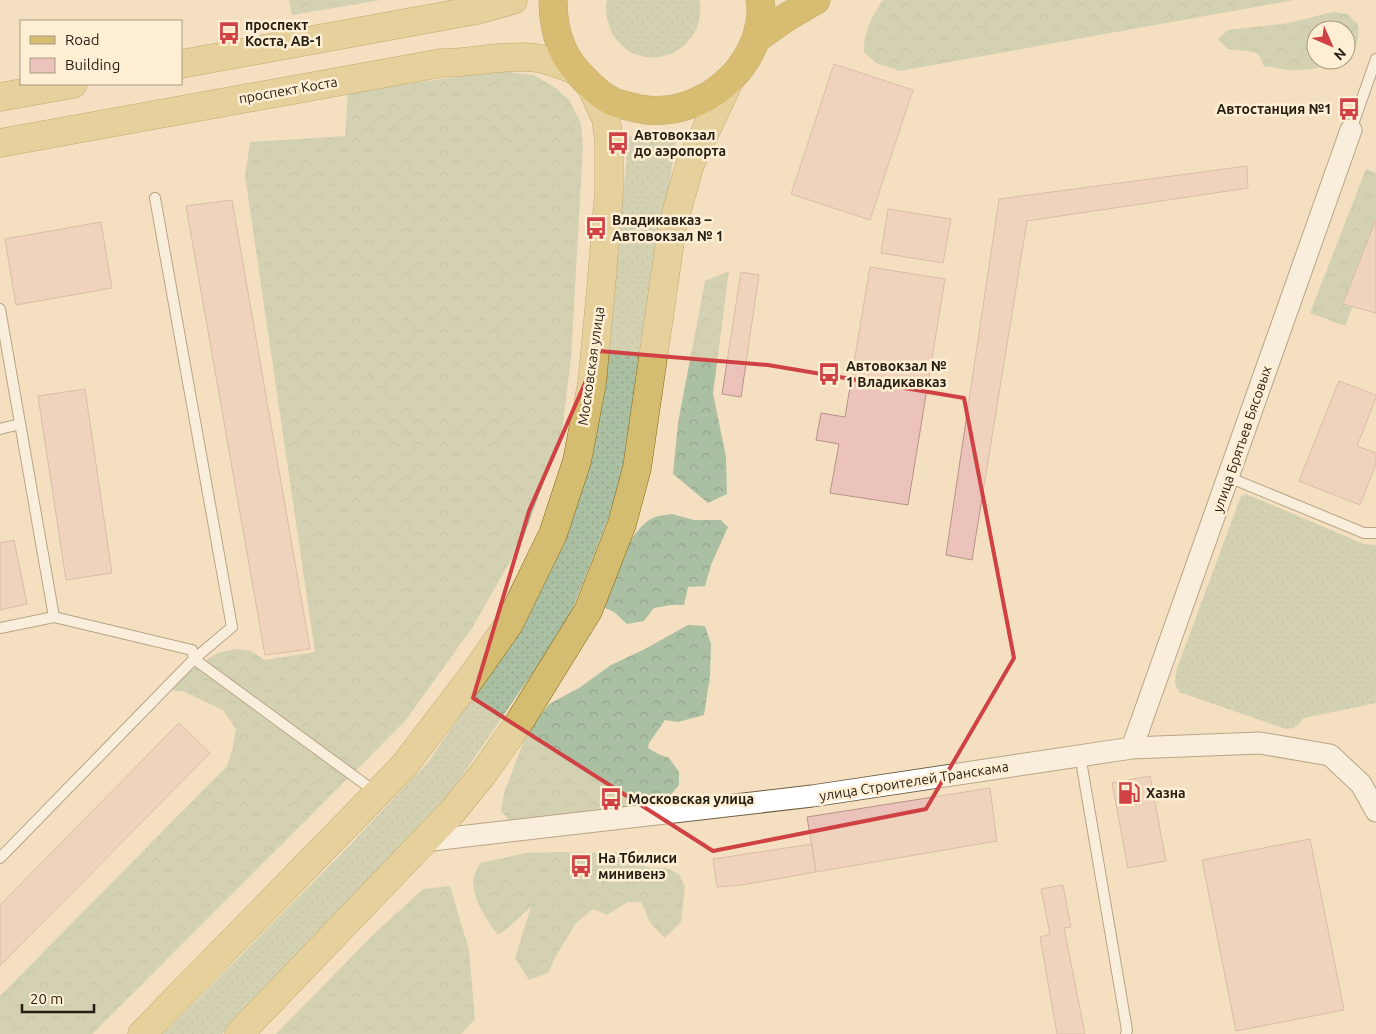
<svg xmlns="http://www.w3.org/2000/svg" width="1376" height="1034" font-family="Ubuntu,sans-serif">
	<defs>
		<pattern id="grass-dots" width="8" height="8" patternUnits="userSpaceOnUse" patternTransform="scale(1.25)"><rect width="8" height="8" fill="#abbfa3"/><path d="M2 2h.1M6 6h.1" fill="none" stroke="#93a48b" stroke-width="1.8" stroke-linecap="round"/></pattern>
		<pattern id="forest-crowns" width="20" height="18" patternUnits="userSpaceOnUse" patternTransform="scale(1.25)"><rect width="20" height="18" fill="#abbfa3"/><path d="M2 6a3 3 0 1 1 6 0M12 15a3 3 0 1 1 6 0" fill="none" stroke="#93a48b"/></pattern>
	</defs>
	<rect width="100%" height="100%" fill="#f4e0c0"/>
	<!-- grass -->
	<path fill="url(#grass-dots)" d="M607,0h93c7,56 -62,79 -88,33 -5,-10 -7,-21 -5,-33z
		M629,136l47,6 -53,339 -56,142 -132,192 -213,219h-59l190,-192 76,-81 88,-128 81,-210z
		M1246,494l118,50 12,1v158l-72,15 -10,10 -8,1 -107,-37 -4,-8 1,-13 65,-175z"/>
	<!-- forest -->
	<path fill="url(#forest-crowns)" fill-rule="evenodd" d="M289,0h92l-89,15z
		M884,0h410l-394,71 -24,-8 -12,-11c0,-22 7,-32 17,-50z
		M1333,12l14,2 11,10c2,15 -2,25 -10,38 -18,3 -38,9 -56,8 -10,0 -19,-4 -28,-3l-4,-11 -6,-4 -26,-3 -10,-10 10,-9 61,-7zM1316,30h30v30h-30z
		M500,71l34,4 23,14 12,11 12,23 2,24 -12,211 -9,73 -39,108 -51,89 -66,92 -314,314h-92v-38l227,-230 5,-15 4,-22 -13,-19 -41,-19h-7l-3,-3 14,-15 32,-20 18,-4 15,2 14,9 50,-8 -70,-476 5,-34 95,-6 3,-44z
		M1366,169l10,4v73l-31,80 -35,-13z
		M729,271l-16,122 13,64 1,37 -19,9 -35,-29 5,-51 27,-142z
		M672,514l22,6h27l7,7 -17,38 -6,21 -17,1 -4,18h-13l-17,3 -10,13 -17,3 -13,-12 -13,-6c11,-24 27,-77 52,-88 6,-3 14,-3 19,-4z
		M688,625l17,1 6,18 -1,32 -6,39 -26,7 -13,-2 -16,23 -1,5 10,6 11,4 10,14v13l-11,13 -14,8 -143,16 -10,-11 3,-18 22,-58 23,-31 30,-16 32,-23 34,-16z
		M559,852l47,1 25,-1 17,16h18l13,6 6,13 -4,35 -16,16 -14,-14 -10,-22h-13l-21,13 -14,-6 -17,14 -19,31 -9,19 -19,7 -14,-22 16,-51 -23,21 -10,7c-11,-14 -25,-35 -25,-54 0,-5 5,-13 7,-18l46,-10z
		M450,886l19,64 6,69 -14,15h-185l98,-100 49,-45z"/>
	<!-- building -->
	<path fill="#ebc3ba" stroke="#b8928a" d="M834,64l79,26 -43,130 -79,-26z
		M1247,166l1,22 -221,33 -55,339 -26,-5 53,-356z
		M232,200l78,449 -45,6 -79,-449z
		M888,209l63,10 -8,44 -62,-10z
		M1376,219v94l-33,-9z
		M101,222l11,66 -96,17 -11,-66z
		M870,267l75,12 -37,226 -78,-12 9,-49 -23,-4 5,-27 24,4z
		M741,272l18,3 -18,122 -19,-3z
		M1339,381l37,14v3l-19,48 19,7v11l-16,41 -61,-24z
		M85,389l27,184 -46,7 -28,-184z
		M14,540l13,64 -27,6v-67z
		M179,723l31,30 -210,213v-61z
		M1150,776l16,85 -38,7 -16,-85z
		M990,788l7,53 -181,31 -9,-55z
		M1310,839l34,171 -108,21 -34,-171z
		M812,844l4,28 -74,13 -25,2 -4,-28z
		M1063,885l8,42 -7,1 21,106h-28l-17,-97 10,-3 -9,-45z"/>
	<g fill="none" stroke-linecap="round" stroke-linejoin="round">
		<defs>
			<path id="lane" d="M1351,130l25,-71
				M155,198l77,429 -38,32 183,134
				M0,309l54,308 138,33 2,9 -194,199
				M0,429l20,-5
				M1228,477l136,56h12
				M0,628l54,-11
				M1080,755l47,275 -1,4"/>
			<path id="street" d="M1132,748l219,-618
				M424,841l388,-45 320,-48 128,-5 70,12 31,29 15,27"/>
			<path id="primary" d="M181,64l296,-54 36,-10
				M0,97l73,-13
				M0,143l441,-80c26,0 52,-6 79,-6 19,-1 39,6 57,14
				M142,1034l261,-267 68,-89 38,-54 44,-90 24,-73 15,-78 9,-95 8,-97v-51l-3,-21 -15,-33
				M239,1034l213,-222 31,-38 37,-53 68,-110 34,-87 15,-56 35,-240 18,-64 40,-85"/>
			<path id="highway" d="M553,0c0,17 2,32 9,48 7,18 35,47 52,54 8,3 25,7 33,8 56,5 109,-39 114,-95 0,-5 0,-10 -1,-15
				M756,39l31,-22 29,-17"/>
		</defs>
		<!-- lane casing -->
		<use href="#lane" stroke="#6e5d40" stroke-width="12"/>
		<!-- street casing -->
		<use href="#street" stroke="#6e5d40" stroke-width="23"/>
		<!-- primary casing -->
		<use href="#primary" stroke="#846912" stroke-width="29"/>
		<!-- highway casing -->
		<use href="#highway" stroke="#846912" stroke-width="29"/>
		<!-- lane -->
		<use href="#lane" stroke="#fff" stroke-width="10"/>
		<!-- street -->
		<use href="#street" stroke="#fff" stroke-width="21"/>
		<!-- primary -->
		<use href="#primary" stroke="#d4bd71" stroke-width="28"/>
		<!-- highway -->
		<use href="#highway" stroke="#b79112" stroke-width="28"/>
	</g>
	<!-- marked area -->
	<path d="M0 0H1376V1034H0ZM599,351l169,14 196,33 50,260 -88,151 -213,42 -240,-153 56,-187z" fill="#f4e0c0" fill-opacity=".55" fill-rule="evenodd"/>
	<path fill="none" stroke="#d04144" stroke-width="4" stroke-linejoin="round" d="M599,351l169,14 196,33 50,260 -88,151 -213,42 -240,-153 56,-187z"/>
	<!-- icons -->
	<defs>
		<symbol id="bus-bare" viewBox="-9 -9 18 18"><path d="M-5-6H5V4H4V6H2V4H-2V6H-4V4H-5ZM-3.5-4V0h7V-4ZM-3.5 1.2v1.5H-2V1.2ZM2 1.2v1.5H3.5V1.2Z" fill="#d04144" stroke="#feeed4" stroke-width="2.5" paint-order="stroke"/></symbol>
		<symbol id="fuel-bare" viewBox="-9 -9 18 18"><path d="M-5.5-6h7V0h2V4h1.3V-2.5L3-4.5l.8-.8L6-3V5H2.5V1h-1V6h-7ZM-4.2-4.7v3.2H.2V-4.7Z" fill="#d04144" stroke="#feeed4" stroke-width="2.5" paint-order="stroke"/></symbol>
	</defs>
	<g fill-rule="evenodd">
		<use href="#bus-bare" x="213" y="17" width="32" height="32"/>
		<use href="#bus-bare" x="1333" y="93" width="32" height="32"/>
		<use href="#bus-bare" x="602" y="127" width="32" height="32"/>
		<use href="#bus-bare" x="580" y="212" width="32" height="32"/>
		<use href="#bus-bare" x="813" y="358" width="32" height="32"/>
		<use href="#fuel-bare" x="1113" y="777" width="32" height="32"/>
		<use href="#bus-bare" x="595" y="783" width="32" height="32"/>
		<use href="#bus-bare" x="565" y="850" width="32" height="32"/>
	</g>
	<g text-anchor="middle" stroke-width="5" stroke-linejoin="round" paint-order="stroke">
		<!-- poi labels -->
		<g font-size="14" font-weight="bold" fill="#251e12" stroke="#feeed4" text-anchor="start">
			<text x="245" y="30">проспект<tspan x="245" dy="16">Коста, АВ-1</tspan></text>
			<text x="1332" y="114" text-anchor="end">Автостанция №1</text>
			<text x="634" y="140">Автовокзал<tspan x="634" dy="16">до аэропорта</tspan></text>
			<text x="612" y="225">Владикавказ –<tspan x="612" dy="16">Автовокзал № 1</tspan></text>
			<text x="846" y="371">Автовокзал №<tspan x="846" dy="16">1 Владикавказ</tspan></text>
			<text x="1146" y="798">Хазна</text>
			<text x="628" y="804">Московская улица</text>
			<text x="598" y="863">На Тбилиси<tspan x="598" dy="16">минивенэ</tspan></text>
		</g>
		<!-- street labels -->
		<g font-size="14" fill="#251e12" stroke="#feeed4">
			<text transform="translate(288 90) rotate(-10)" y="5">проспект Коста</text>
			<text transform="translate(591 366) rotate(-82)" y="5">Московская улица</text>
			<text transform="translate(1242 439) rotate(-71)" y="5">улица Брятьев Бясовых</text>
			<text transform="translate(914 781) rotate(-9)" y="5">улица Строителей Транскама</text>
		</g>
	</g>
	<!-- legend -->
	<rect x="20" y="20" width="162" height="65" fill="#feeed4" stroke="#a79b86"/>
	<rect x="30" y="36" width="25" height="8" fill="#d4bd71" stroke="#a79b86"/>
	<text x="65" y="45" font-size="15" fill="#251e12">Road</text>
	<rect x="30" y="58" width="25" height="15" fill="#ebc3ba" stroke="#a79b86"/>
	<text x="65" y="70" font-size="15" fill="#251e12">Building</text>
	<!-- north arrow -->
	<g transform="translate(1331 45) rotate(135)"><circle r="24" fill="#feeed4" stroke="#a79b86"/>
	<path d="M0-4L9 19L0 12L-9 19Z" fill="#d04144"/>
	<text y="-8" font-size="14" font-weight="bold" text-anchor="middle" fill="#251e12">N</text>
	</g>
	<!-- scale -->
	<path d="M22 1004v8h72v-8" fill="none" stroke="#251e12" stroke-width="2.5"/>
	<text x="30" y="1004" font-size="15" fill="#251e12" stroke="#feeed4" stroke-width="4" paint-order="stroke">20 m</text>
</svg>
